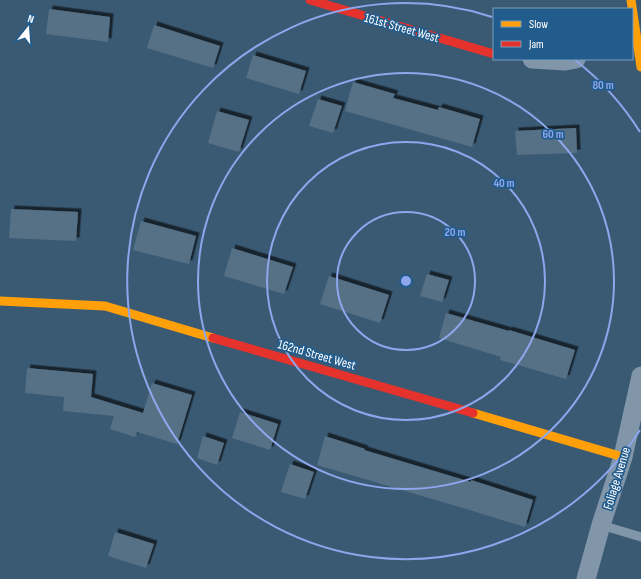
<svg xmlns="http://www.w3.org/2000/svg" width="641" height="579" font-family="'Sofia Sans Condensed',sans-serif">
	<defs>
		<filter id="shadow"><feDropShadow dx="3.5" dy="-3.5" stdDeviation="0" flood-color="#0009"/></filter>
	</defs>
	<rect width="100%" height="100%" fill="#3a5a74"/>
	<!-- building -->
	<path fill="#567085" filter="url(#shadow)" d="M49,9l61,8 -2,25 -62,-8z
		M154,25l66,21 -7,22 -66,-20z
		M253,55l53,16 -7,23 -53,-16z
		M353,82l42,12 -2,4 45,12 1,-3 41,12 -8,28 -127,-36z
		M318,99l24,7 -9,27 -24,-7z
		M217,111l32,9 -10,32 -31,-9z
		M576,128l1,25 -60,2 -2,-24z
		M11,209l67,3 -2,29 -67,-3z
		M141,221l55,15 -7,28 -56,-14z
		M232,248l61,19 -9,27 -60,-18z
		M427,274l22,6 -7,22 -22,-6z
		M329,276l60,19 -9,28 -60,-19z
		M446,313l63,18v-1l66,20 -9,29 -66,-19 1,-3 -62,-19z
		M27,368l66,6 -2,23 52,16 9,-30 40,12 -15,49 -40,-12 -2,5 -25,-8 4,-13 -51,-5 1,-14 -39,-4z
		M240,412l38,12 -8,26 -38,-12z
		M203,436l21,7 -7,22 -20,-7z
		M325,436l40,13 -1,1 107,32v-2l62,20 -8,27 -62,-19 -146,-43z
		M290,464l24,8 -9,27 -24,-7z
		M115,532l39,12 -8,24 -38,-12z"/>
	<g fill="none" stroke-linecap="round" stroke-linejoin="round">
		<!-- lane -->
		<path stroke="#8196a9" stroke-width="9" d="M601,525l40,12"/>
		<!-- street -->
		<path stroke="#8196a9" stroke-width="19" d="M532,59l33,2 11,-2
			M586,579l15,-54 22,-68 18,-81"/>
		<!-- slow -->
		<path stroke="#ff9f0a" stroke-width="9" d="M631,0l10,67
			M0,301l105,5 108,32
			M473,413l150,44"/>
		<!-- jam -->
		<path stroke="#e5322d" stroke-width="9" d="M310,0l184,54
			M213,338l260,75"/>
	</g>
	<!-- distance rings -->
	<g fill="none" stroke="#8ea6ec" stroke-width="2">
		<circle cx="406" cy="281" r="69"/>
		<circle cx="406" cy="281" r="139"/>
		<circle cx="406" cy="281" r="208"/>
		<path d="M640 430A278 278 0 1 1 492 17M575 60A278 278 0 0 1 640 132"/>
	</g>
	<g text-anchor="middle" stroke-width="3.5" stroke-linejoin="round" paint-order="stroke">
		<!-- street labels -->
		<g font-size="13" fill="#fff" stroke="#225c8d">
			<text transform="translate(402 27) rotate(16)" y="5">161st Street West</text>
			<text transform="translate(317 354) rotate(16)" y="5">162nd Street West</text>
			<text transform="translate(616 478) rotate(-73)" y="5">Foliage Avenue</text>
		</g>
	</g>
	<circle cx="406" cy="281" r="6" fill="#8ea6ec" stroke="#225c8d" stroke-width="2"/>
	<g font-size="12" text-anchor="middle" font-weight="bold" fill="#8ea6ec" stroke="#225c8d" stroke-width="3.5" stroke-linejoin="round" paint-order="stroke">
		<text x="603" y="89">80 m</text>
		<text x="553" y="138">60 m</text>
		<text x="504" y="187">40 m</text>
		<text x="455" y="236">20 m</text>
	</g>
	<!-- legend -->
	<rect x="493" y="8" width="140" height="52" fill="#225c8d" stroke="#7a9dbb"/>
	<rect x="501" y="21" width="20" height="6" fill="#ff9f0a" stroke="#7a9dbb"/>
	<text x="529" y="28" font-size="12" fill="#ffffff">Slow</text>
	<rect x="501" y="41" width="20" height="6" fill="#e5322d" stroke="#7a9dbb"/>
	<text x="529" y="48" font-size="12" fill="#ffffff">Jam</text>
	<!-- north arrow -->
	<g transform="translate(28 28) rotate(17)" stroke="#225c8d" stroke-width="3" paint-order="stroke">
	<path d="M0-3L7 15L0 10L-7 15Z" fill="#ffffff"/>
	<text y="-6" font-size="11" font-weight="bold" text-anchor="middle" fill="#ffffff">N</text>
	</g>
</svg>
